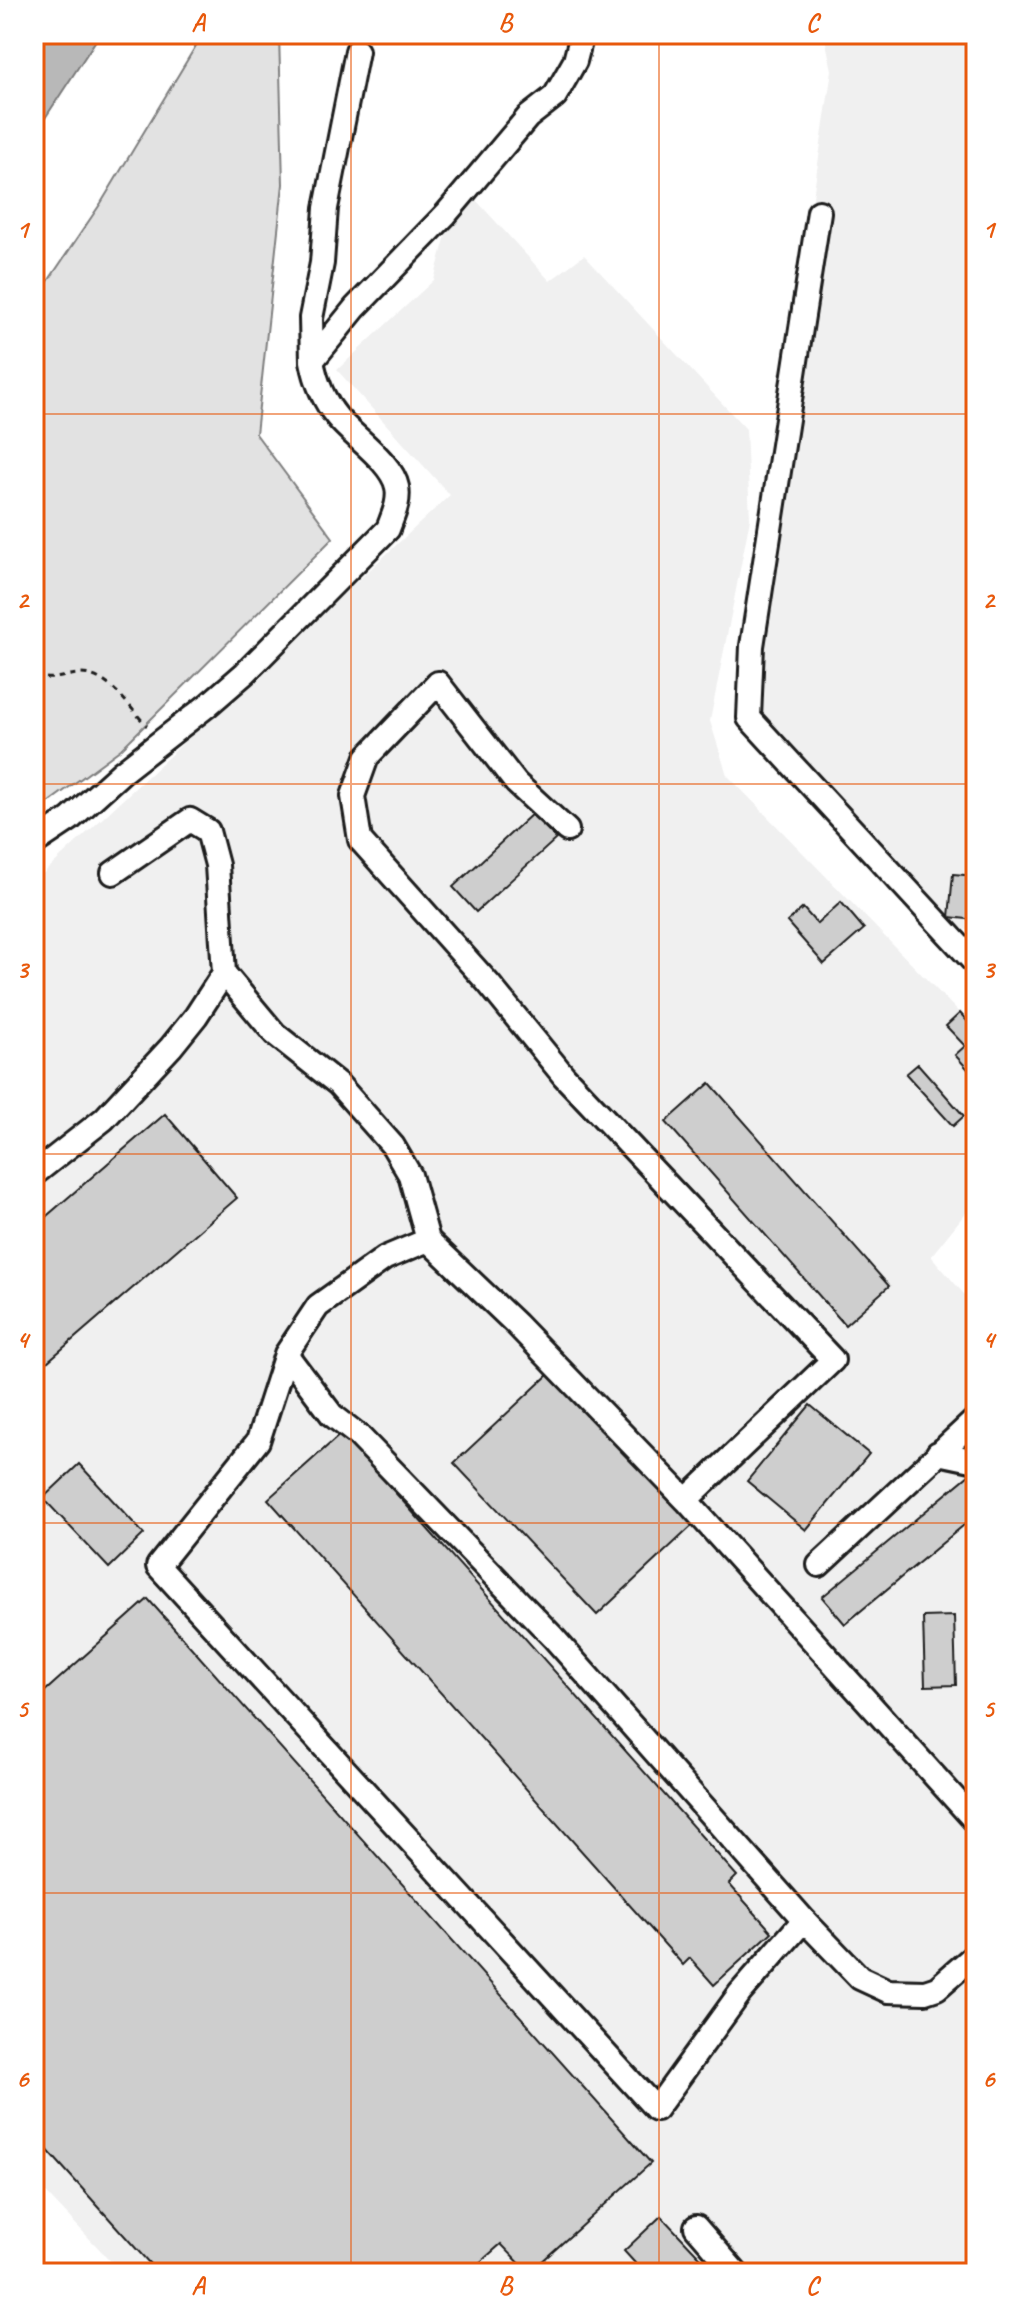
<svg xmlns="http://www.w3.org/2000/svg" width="1010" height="2307" font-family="Caveat,sans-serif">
	<rect width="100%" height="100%" fill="#fff"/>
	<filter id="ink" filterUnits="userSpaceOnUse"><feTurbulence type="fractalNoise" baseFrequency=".0125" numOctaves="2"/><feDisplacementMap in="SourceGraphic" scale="16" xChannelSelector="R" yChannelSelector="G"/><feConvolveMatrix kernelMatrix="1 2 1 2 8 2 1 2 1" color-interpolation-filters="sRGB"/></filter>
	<g filter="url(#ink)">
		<!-- built -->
		<path fill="#f0f0f0" d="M824,34h152v901l-86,-45 -155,-171 97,-649z
			M476,200l74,81 34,-26 162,174 4,90 -40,202 17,54 249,255v170l-45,56 45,52v965h-854l-88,-93v-1298l416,-387 -113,-125 97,-90 12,-45z"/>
		<!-- green -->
		<path fill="#e2e2e2" stroke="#7f7f7f" stroke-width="2" d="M203,34h76l4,150 -27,250 77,104 -212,211 -87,64v-511l67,-99z"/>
		<!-- water -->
		<path fill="#b8b8b8" stroke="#7a7a7a" stroke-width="2" d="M34,34h66l-66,101z"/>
		<!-- building -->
		<path fill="#cecece" stroke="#1c1c1c" stroke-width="2" d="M533,813l23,26 -80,73 -23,-25z
			M953,874l23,2v44l-27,-3z
			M841,902l23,27 -40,35 -37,-42 16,-14 14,16z
			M960,1013l16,18v47l-21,-23 10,-9 -19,-20z
			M918,1064l46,52 -11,10 -47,-52z
			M710,1083l179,203 -44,39 -179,-203z
			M165,1114l72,84 -197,170 -6,-7v-134z
			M550,1373l143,152 -96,90 -143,-152z
			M810,1405l59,49 -63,76 -59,-49z
			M342,1433l395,443 -8,8 43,48 -58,53 -24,-27 -7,7 -415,-466z
			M79,1464l65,70 -35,34 -66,-70z
			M969,1475l7,8v32l-131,109 -23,-27z
			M148,1599l503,564 -122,110 -28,-29 -33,29h-310l-124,-138v-434z
			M954,1616l2,69 -31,1 -2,-69z
			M661,2216l54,57h-71l-20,-22z"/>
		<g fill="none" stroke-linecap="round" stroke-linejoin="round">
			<defs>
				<path id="minor" d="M819,212l-67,434 -3,72 227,246
					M312,361l-1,-43 11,-55 4,-55 31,-157
					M567,830l-51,-47 -78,-100 -71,74 -14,39 7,44 129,144 75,92 269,284 -147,140 290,322
					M34,843l36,-24 52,-47 86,-67 37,-32 143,-144c5,-14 12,-27 9,-42 -5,-25 -44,-50 -60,-70 -14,-17 -21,-35 -25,-56l43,-53 91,-94 82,-97 27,-21 20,-35 7,-27
					M113,873l77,-53 18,11 9,34 7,108 51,61 63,50 55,62 17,29 18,65
					M34,1174l70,-55 67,-72 25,-31 28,-43
					M286,1354l46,61 26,20 195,202 251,283 -64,73 -84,116 -498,-543 100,-125 28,-87 32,-48 67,-48 43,-18 88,84 170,176
					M938,1453l38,8
					M819,1565l157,-146
					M804,1920l56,58 28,13 37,1 12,-4 39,-34
					M696,2227l40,46"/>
			</defs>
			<!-- minor casing -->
			<use href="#minor" stroke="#1c1c1c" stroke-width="28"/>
			<!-- path -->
			<path stroke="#1c1c1c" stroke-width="3" stroke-dasharray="6 6" stroke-linecap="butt" d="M34,676c23,5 24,0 44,-2 30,-2 50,32 69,52"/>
			<!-- minor -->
			<use href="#minor" stroke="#fff" stroke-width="22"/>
		</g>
	</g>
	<!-- grid -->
	<path fill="none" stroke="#e8590c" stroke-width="2" stroke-opacity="0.55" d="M351,34v2239M659,34v2239M34,414h942M34,784h942M34,1154h942M34,1523h942M34,1893h942"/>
	<!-- margin -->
	<rect width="1010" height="2307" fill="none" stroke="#fff" stroke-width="88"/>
	<rect x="44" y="44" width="922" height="2219" fill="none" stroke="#e8590c" stroke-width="3"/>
	<g font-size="26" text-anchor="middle" font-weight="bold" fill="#e8590c">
		<text x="198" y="31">A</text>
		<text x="505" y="31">B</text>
		<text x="812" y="31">C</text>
		<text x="22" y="238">1</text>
		<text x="988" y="238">1</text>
		<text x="22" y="608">2</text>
		<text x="988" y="608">2</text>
		<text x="22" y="978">3</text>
		<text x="988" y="978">3</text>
		<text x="22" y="1348">4</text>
		<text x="988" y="1348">4</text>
		<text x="22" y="1717">5</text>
		<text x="988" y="1717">5</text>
		<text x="22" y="2087">6</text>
		<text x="988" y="2087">6</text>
		<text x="198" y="2294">A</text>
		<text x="505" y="2294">B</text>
		<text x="812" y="2294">C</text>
	</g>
</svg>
